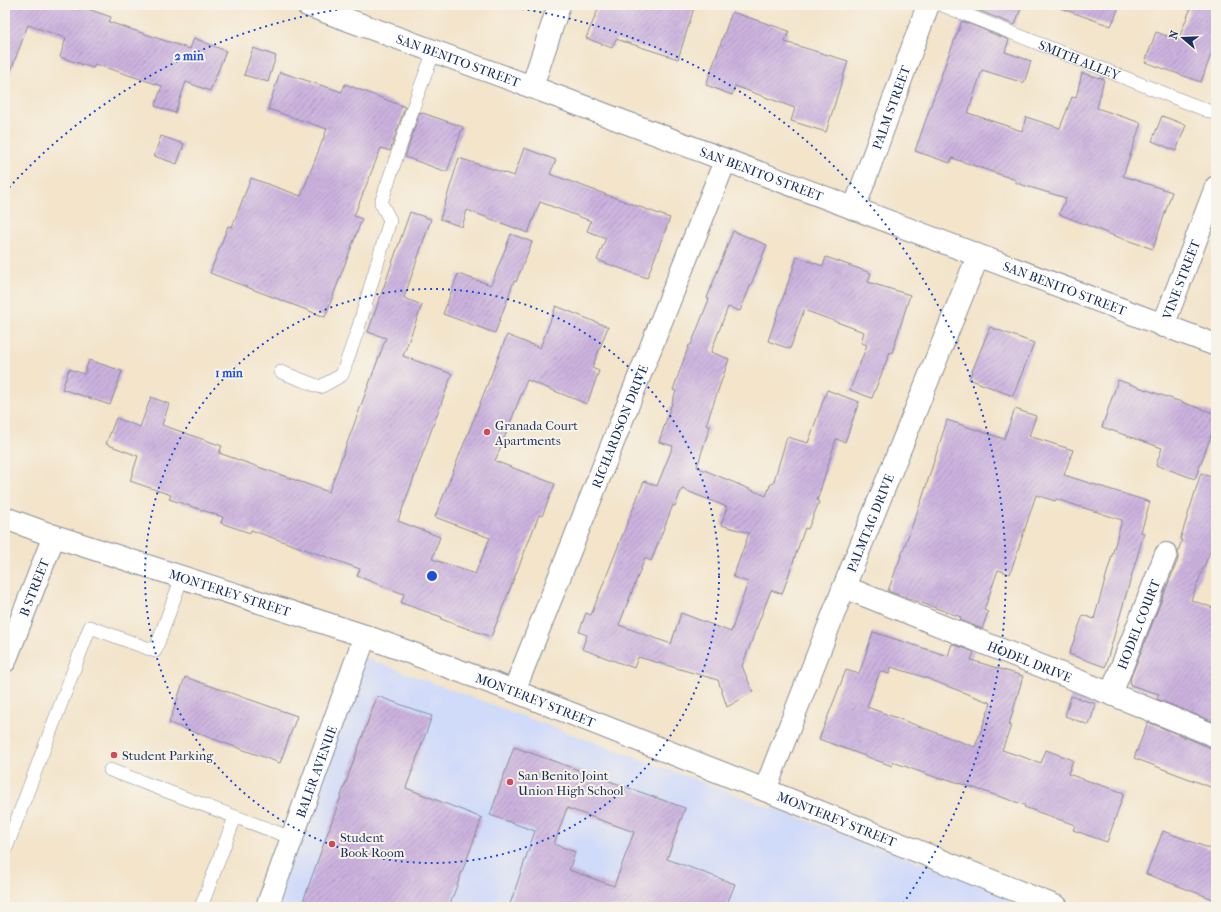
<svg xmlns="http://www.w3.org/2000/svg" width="1221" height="912" font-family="'IM FELL French Canon',serif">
	<defs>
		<pattern id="building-hatch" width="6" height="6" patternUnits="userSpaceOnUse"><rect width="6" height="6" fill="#ccb3df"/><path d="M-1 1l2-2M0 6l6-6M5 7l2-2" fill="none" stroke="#a592b8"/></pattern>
	</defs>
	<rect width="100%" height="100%" fill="#f7f3e8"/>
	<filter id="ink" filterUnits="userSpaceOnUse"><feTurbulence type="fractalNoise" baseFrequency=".025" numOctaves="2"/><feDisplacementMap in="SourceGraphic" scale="8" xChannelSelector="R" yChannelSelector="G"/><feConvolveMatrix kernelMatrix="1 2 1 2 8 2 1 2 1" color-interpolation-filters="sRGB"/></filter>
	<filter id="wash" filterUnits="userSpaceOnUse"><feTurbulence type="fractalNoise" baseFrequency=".012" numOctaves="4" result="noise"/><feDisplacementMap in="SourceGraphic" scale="16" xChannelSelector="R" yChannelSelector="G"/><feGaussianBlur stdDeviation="0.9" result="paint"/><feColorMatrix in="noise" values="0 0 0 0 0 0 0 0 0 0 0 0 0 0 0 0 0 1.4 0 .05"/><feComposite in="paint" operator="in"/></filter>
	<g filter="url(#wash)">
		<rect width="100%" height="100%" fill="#f3e4ca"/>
		<!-- built -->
		<path fill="#d0daf9" d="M363,657l678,250h-767z"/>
		<g id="blocks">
			<!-- building -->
			<path fill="url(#building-hatch)" fill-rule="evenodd" d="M5,5h71l35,12 -2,5 81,27 4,-11 32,13 -16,40 -24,-9 -11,31 -20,-7 7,-20 -67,-22 -2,4 -33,-11 6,-19 -38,-13 -21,56h-2z
				M600,5h84l10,3 -16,51 -62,-20 -4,9 -26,-10z
				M968,5h54l-7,20 -48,-19z
				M1060,5h60l-9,21 -51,-18z
				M1192,5h24v36l-15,41 -56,-20 11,-30 22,8z
				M732,12l57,19 -4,11 63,19 -22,71 -35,-11 4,-13 -60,-22 -3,9 -26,-10z
				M962,21l47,19 -4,12 26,9 -7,22 -42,-13 -14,43 54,18 4,-14 34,11 12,-31 4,1 6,-25 22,6 -7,29 44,15 -18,53 49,16 -19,57 -41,-14 -53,-21 7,-16 -50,-15v-3l-64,-22 -2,5 -35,-12 31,-89z
				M253,48l23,8 -8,26 -24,-7z
				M280,72l62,20 3,-8 60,23 -15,44 -9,-3 -27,68 8,3 -37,98 -115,-44 18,-47 4,1 19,-49 50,18 26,-67 -59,-20z
				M420,112l43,15 -16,45 -42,-15z
				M1162,116l24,9 -10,26 -24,-10z
				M161,136l23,8 -7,20 -23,-8z
				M524,148l32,12 -6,14 120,44 -23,60 -50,-18 9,-22 -19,-7 4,-10 -51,-19 -12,31 -61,-23 -5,17 -22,-8 19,-61 55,18z
				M410,212l21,7 -27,79 18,7 -19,51 49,18 -54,147 42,16 -8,22 43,15 15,-36 -55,-21 72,-182 33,13 16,-42 52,21 -16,41 7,3 -12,33 -60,-24 -32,81 60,23 -13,32 -3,-1 -48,122 -50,-18 1,-2 -41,-14 3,-9 -47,-18 3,-7 -109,-39 -1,3 -29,-10 2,-6 -54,-18 2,-4 -41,-14 8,-25 -32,-12 10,-26 24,9 11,-30 18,7 -7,21 60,21 -3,7 110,39 57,-154 -18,-6z
				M733,231l34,14 -27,66 -12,-4 -17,45 18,7 -23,66 4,1 -13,41 69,29 5,-13 2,1 14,-47 21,6 19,-53 32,12 -14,40 -9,-3 -19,62 2,1 -11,27 -3,-1 -23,66 -11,-4 -29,76 11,26 -26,15 -9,-27 -80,-23 -4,11 -52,-19 5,-14 -8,-3 7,-19 5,2 53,-134 13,5 16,-40 -14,-4 17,-51 -3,-1 16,-45h2l18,-46 -2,-1zM682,489l45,18 -6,18 28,8 -16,44 15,5 -17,50 -50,-19 -10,31 -52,-19 26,-67 6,3 22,-56 2,1z
				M511,234l21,8 -16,40 -2,-1 -19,52 -52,-19 15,-40 33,11z
				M797,257l26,9 3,-9 45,16 -3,9 42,13 -18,58 -2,-1 -18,46 -22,-8 17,-45 -6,-2 3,-11 -60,-22 -14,39 -22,-8z
				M990,327l44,16 -21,53 -44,-17z
				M89,360l33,11 -12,34 -48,-16 7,-20 15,5z
				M1118,380l98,34v8l-21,57 -39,-14 6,-17 -60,-21z
				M1015,409l21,7 -7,20 44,14 -9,25 86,27 -9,30 3,1 -39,134 -36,-13 14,-39 11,4 28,-99 -66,-21 -1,2 -19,-6 -26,79 -12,-4 -14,40 4,2 -6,17 -22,-9 1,-3 -73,-26 34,-92 25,-79 57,19z
				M1201,473l15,6v72l-5,-2 -20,51 25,9v114l-59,-24 2,-5 -29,-9 1,-8 47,-118v-8l4,-11h-2z
				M873,632l75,24 4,-12 22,8 -3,8 52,16 -14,49 2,1 -9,24 39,13 5,-13 27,10 -5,14 56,19 -17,49 -34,-12 2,-5 -51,-18 1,-2 -81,-27 -1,2 -50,-18 -1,4 -73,-27 27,-69 13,4zM891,667l30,9 70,27 -16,44 -108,-40 13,-36 9,3z
				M185,677l112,39 -17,47 -111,-40z
				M377,696l55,20 -26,72 76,30 -33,89h-148z
				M1071,696l25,8 -7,21 -24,-9z
				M1148,722l63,26h5v41l-82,-31z
				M514,747l171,61 -18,51 68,25 -9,23h-217l26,-76 -45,-16zM567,808l67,24 -20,54 -45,-16 6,-18 -21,-8z
				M1163,831l53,20v49l-70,-26z"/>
		</g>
	</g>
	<g filter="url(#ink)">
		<use href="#blocks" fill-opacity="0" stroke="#878a94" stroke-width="1"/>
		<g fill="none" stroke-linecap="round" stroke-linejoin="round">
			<defs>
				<g id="lane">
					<path id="s1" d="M942,5l274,109"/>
					<path d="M281,372l39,15 22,-12 16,-46 32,-109 -9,-17 35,-104 18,-48"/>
					<path d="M110,770l182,68"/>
					<path d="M5,851l85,-224 65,24 27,-74"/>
					<path d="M201,907l34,-90"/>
				</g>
				<g id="street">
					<path d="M532,87l27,-82"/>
					<path id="s2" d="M854,209l74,-204"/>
					<path id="s3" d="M1163,326l53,-139"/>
					<path id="s4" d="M5,518l49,18 311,100 149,55 251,99 292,117"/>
					<path id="s5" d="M844,587l372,149"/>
					<path id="s6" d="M5,661l49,-125"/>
					<path id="s7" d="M514,691l211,-530"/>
					<path id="s8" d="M1111,694l55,-140"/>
					<path id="s9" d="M765,790l79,-203 134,-331"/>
					<path id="s10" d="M267,907l98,-271"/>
				</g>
				<g id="secondary">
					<path id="s11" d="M307,5l225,82 684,258"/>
				</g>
			</defs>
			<!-- lane casing -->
			<use href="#lane" stroke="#878a94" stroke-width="14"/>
			<!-- street casing -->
			<use href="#street" stroke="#878a94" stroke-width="24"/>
			<!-- secondary casing -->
			<use href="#secondary" stroke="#878a94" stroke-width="24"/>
			<!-- lane -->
			<use href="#lane" stroke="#fff" stroke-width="13"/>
			<!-- street -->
			<use href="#street" stroke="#fff" stroke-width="22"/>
			<!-- secondary -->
			<use href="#secondary" stroke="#fff" stroke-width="22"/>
		</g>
	</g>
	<!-- distance rings -->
	<g fill="none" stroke="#1d4ed8" stroke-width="2" stroke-dasharray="2 4">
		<circle cx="432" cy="576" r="287"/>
		<path d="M5 192A574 574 0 0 1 372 5M492 5A574 574 0 0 1 902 905"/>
	</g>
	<!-- markers -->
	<g fill="#d1495b" stroke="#f7f3e8" stroke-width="1.5">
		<circle cx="487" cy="432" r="4"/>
		<circle cx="114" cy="755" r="4"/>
		<circle cx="510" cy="782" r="4"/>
		<circle cx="332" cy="844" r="4"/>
	</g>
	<g text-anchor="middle" stroke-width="4" stroke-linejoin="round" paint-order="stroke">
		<!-- street labels -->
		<g font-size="13" fill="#1b2f5e" stroke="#f7f3e8">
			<text dy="5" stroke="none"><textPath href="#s1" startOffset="148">SMITH ALLEY</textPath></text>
			<text dy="5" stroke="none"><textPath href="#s11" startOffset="161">SAN BENITO STREET</textPath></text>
			<text dy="5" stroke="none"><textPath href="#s2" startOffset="108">PALM STREET</textPath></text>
			<text dy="5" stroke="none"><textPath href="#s11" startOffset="485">SAN BENITO STREET</textPath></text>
			<text dy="5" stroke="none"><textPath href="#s3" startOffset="50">VINE STREET</textPath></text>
			<text dy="5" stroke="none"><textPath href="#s11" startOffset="809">SAN BENITO STREET</textPath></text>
			<text dy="5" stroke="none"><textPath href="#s7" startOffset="285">RICHARDSON DRIVE</textPath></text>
			<text dy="5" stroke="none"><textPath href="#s9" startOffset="287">PALMTAG DRIVE</textPath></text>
			<text dy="5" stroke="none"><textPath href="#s6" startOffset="79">B STREET</textPath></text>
			<text dy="5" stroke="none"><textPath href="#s4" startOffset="237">MONTEREY STREET</textPath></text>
			<text dy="5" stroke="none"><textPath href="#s8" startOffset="75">HODEL COURT</textPath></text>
			<text dy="5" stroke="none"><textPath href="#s5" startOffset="200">HODEL DRIVE</textPath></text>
			<text dy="5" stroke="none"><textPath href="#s4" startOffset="561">MONTEREY STREET</textPath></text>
			<text dy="5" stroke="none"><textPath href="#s10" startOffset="144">BALER AVENUE</textPath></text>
			<text dy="5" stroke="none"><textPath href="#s4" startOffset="885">MONTEREY STREET</textPath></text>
		</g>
		<!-- poi labels -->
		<g font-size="13" fill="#1b2f5e" stroke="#f7f3e8" text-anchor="start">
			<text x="495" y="430">Granada Court<tspan x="495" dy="15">Apartments</tspan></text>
			<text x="122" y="760">Student Parking</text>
			<text x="518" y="780">San Benito Joint<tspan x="518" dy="15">Union High School</tspan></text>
			<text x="340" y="842">Student<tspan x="340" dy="15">Book Room</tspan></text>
		</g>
	</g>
	<circle cx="432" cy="576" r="6" fill="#1d4ed8" stroke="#f7f3e8" stroke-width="2"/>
	<g font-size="12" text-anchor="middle" font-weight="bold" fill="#1d4ed8" stroke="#f7f3e8" stroke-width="4" stroke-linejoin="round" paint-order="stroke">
		<text x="189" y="60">2 min</text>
		<text x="229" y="377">1 min</text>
	</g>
	<!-- margin -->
	<rect width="1221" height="912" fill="none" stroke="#f7f3e8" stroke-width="20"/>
	<!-- north arrow -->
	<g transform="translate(1183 38) rotate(289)" stroke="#f7f3e8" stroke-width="3" paint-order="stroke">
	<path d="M0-3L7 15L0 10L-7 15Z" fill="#1b2f5e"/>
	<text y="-6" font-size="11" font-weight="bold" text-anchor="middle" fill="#1b2f5e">N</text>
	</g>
</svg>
